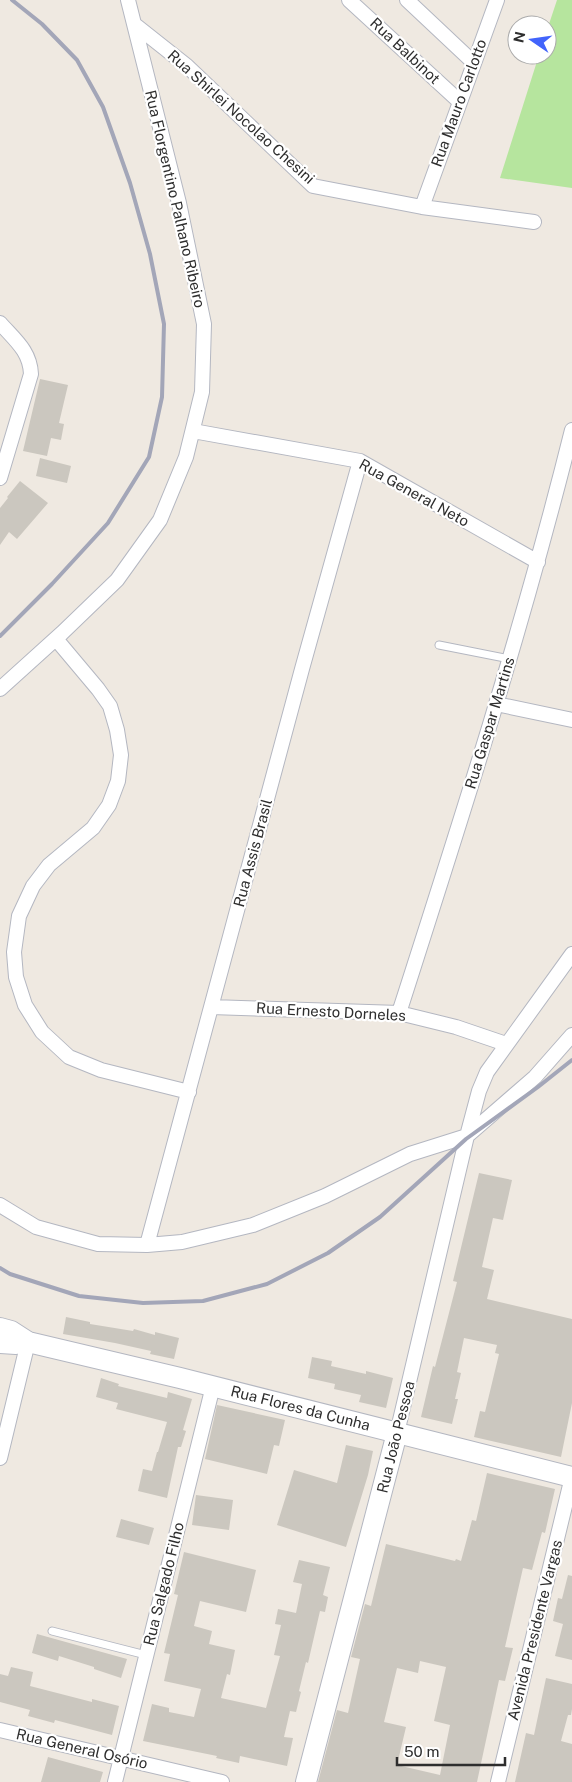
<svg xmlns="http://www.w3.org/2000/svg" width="572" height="1782" font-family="'Public Sans',sans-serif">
	<rect width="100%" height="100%" fill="#efe9e1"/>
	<!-- green -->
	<path fill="#b6e59e" d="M557,0h15v188l-72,-10 39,-123h8v-25z"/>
	<!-- building -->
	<path fill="#cbc7bf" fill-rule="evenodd" d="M40,379l28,6 -9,38 5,1 -3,16 -10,-2 -4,18 -24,-5z
		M40,458l31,8 -4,17 -31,-7z
		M20,481l28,22 -31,36 -8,-7 -9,13v-37l8,-10 -1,-1z
		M479,1173l33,7 -9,40 -10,-2 -11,49 12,3 -7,29 85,20v84l-11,54 -87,-20 6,-26 5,1 14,-58 -4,-1 2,-8 -33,-7 -7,34 4,1 -6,26h3l-6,25 -31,-7 12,-51 2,1 22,-85 -4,-1z
		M66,1317l24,5v2l43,7 1,-2 21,6v-3l24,6 -5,21 -24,-5 1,-3 -36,-8 -52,-9z
		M312,1357l20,4 -1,5 35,8v-3l27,7 -7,30 -27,-6 2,-7 -27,-6 1,-5 -27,-6z
		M101,1378l18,6 -1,2 49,12 1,-6 24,7 -9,31 3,1 -5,16h-3l-11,51 -29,-7 5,-22 9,2 5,-19h1l9,-30 -51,-13 2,-6 -22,-6z
		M217,1405l68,15 -6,26 -5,-1 -7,29 -62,-15z
		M346,1445l27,6 -5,24 -22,72 -69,-22 17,-55 43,13z
		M487,1473l68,16 -10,44 -3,-1 -10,38 -9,-2 -18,79 8,1 -8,33 -6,-1 -22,102h-159l19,-72 11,3 12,-54 -9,-2 14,-53 6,2 15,-62 69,17 1,-2 5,2 11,-41 4,1zM420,1661l26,6 -12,54 16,4 -10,50 -43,-10 9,-38 -22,-5 13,-54 21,5z
		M196,1495l37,5 -4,30 -37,-5z
		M121,1519l33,9 -5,17 -33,-8z
		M184,1552l72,18 -10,42 -46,-11 -6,25 18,5 -3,13 26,6 -5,25 -3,-1 -6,24 45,10 14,-52 -6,-1 7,-30 -6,-1 3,-15 18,4 6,-29 -9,-2 6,-22 31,7 -7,28 5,2 -3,15 -5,-1 -12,52 -2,-1 -7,29 2,1 -5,20 -6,-1 -6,26 9,1 -6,28 -47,-10 -1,7 -23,-5 1,-2 -74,-15 9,-37 17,4v4l25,5 7,-28 -37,-8 6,-27 -6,-1 14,-58 -4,-1z
		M568,1575l4,1v84l-17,-4 8,-32 -10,-3 5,-23 4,1z
		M37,1634l90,25 -6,19 -27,-9v-2l-35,-11 -1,5 -26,-8z
		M11,1667l22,5 -3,14 62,16v-3l27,7 -7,29 -57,-15 -1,3 -26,-7 2,-6 -30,-8v-28l8,2z
		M546,1678l26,6v25l-1,6h-3l-7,26 11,3v38h-57l11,-49 8,2z
		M48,1757l55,15 -3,10h-59z"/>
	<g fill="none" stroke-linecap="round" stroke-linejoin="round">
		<defs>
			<path id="lane" d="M439,645l71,14
				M52,1631l94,24"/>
			<path id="street" d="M349,0l111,102
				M407,0l67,63
				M134,24l53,42 126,120 109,21 112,15
				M422,207l75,-207
				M0,323c15,17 30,28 31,51l-31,104
				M193,431l167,30 178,101
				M56,639l42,50 12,17 7,24 4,25 -3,26 -9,24 -16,23 -44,37 -16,21 -14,30 -5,36 2,25 9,28 17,27 27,25 32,13 88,22
				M0,689l62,-56 55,-53 43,-60 26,-63 16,-65 2,-68 -25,-121 -51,-203
				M496,704l76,16
				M211,1007l188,6 57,14 50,17
				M399,1013c62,-193 124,-386 173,-583
				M0,1205l36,22 62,17 49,1 35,-3 71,-17 72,-29 85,-42 57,-18 68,-59 37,-42
				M147,1245l155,-576 58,-208
				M397,1433l70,-297 12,-45 8,-19 85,-118
				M0,1458l28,-116
				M0,1730l222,52
				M115,1782l98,-396
				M498,1782l74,-305"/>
			<g id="secondary">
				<path id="s1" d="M0,1328l11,3 17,11 152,36 392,99"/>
				<path d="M0,1343l16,1 12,-2"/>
				<path d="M306,1782l91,-349"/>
			</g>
		</defs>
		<!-- lane casing -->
		<use href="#lane" stroke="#b4b7c1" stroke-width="9"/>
		<!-- street casing -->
		<use href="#street" stroke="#b4b7c1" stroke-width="16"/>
		<!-- secondary casing -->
		<use href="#secondary" stroke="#b4b7c1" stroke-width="22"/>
		<!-- lane -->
		<use href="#lane" stroke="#fff" stroke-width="7"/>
		<!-- street -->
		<use href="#street" stroke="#fff" stroke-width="14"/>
		<!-- secondary -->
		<use href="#secondary" stroke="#fff" stroke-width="20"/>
		<!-- rail -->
		<path stroke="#a3a6b8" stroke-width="4" d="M0,636l52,-52 56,-61 41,-66 13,-60 2,-73 -14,-70 -20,-71 -27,-76 -26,-47 -35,-36 -30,-24
			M0,1268l10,6 69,22 64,7 60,-2 64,-17 61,-31 52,-36 86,-78 72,-52 34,-27"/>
	</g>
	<g text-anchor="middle" stroke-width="4.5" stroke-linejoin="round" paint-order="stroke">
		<!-- street labels -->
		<g font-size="15" fill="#2e2e2e" stroke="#fff">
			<text transform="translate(405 51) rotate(43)" y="5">Rua Balbinot</text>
			<text transform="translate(459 103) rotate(-70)" y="5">Rua Mauro Carlotto</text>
			<text transform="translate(241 117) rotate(42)" y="5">Rua Shirlei Nocolao Chesini</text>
			<text transform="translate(175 199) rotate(77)" y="5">Rua Florgentino Palhano Ribeiro</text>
			<text transform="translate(414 493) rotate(29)" y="5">Rua General Neto</text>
			<text transform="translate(490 723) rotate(-73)" y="5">Rua Gaspar Martins</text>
			<text transform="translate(253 853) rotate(-75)" y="5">Rua Assis Brasil</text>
			<text transform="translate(331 1012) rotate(3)" y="5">Rua Ernesto Dorneles</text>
			<text dy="5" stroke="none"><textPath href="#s1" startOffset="312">Rua Flores da Cunha</textPath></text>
			<text transform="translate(396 1437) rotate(-76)" y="5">Rua João Pessoa</text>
			<text transform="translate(164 1584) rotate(-76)" y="5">Rua Salgado Filho</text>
			<text transform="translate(535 1630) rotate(-76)" y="5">Avenida Presidente Vargas</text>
			<text transform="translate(82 1749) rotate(13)" y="5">Rua General Osório</text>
		</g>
	</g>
	<!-- north arrow -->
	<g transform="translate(532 40) rotate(283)"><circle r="24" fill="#ffffff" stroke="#ababab"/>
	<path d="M0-4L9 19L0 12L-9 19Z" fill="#4264fb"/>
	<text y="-8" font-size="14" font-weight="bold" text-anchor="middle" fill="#2e2e2e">N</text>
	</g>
	<!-- scale -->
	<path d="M397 1757v8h108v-8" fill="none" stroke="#2e2e2e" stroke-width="2.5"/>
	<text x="404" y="1757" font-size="15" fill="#2e2e2e" stroke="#ffffff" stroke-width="4" paint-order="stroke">50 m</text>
</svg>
